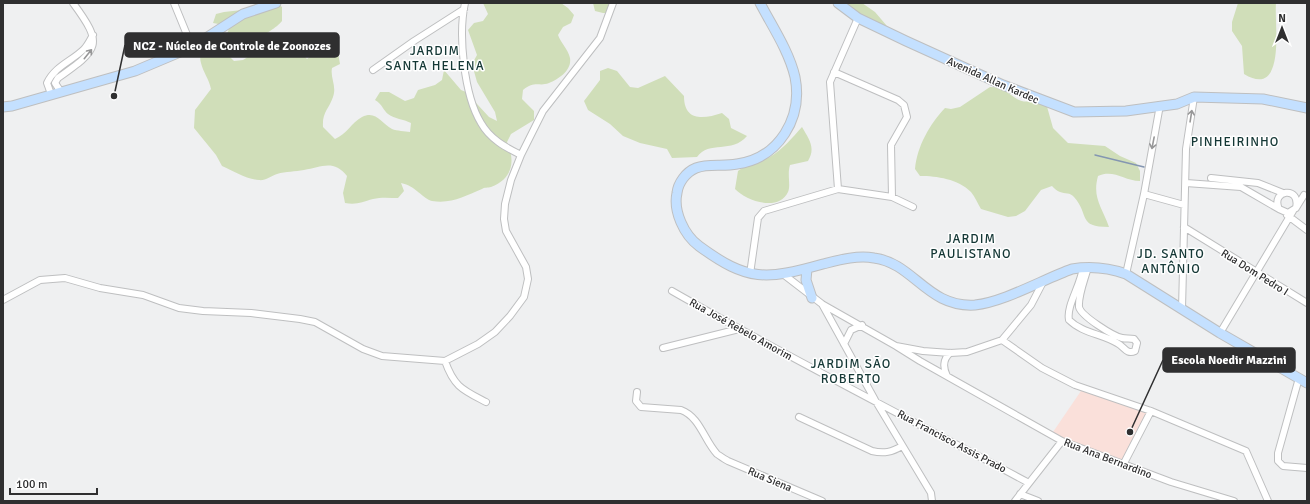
<svg xmlns="http://www.w3.org/2000/svg" width="1310" height="504" font-family="Signika,sans-serif">
	<rect width="100%" height="100%" fill="#eff0f1"/>
	<!-- education -->
	<path fill="#fae0da" d="M1083,388l68,23 -28,54 -72,-30z"/>
	<!-- green -->
	<path fill="#d0deb9" d="M259,3h18l5,4v14c-4,6 -22,17 -29,19 -9,3 -14,1 -24,6l-1,9 6,6 9,-1 8,-5 19,-2 16,-8 9,1 12,13c11,-9 15,-17 30,-12l3,17 -8,4c-2,10 5,18 1,29 -4,12 -11,15 -10,30l12,12c12,-5 16,-16 27,-22 14,-7 19,6 30,12 5,2 13,2 18,3l1,-9c-8,-4 -16,-4 -23,-9 -5,-4 -5,-9 -13,-14l5,-8h9l16,9 9,-3 4,-8 17,-5 7,-5 2,-10 17,20 5,2 23,25 8,4 -2,-9 -18,-30 -5,-18 5,-9 -9,-25 6,-7 9,-2 5,-7 -5,-11h78l7,5 6,7 -3,8 -8,4 -5,8c3,8 10,14 12,23 2,12 -11,21 -21,25 -10,4 -14,-3 -26,7l-1,9 12,12v9l-23,14 -4,8c9,20 5,37 -16,45 -3,1 -7,0 -9,2 -17,7 -30,15 -50,12 -9,-2 -16,-15 -31,-18l3,8 -6,7c-8,0 -17,-1 -25,1 -11,3 -16,6 -28,4l-2,-10 4,-17c-13,-17 -26,-9 -43,-6 -9,2 -18,1 -27,4 -6,2 -12,7 -18,6 -13,-1 -26,-9 -37,-14l-6,-11 -22,-27 1,-18 16,-21c-2,-10 -8,-17 -10,-26 -5,-17 14,-24 26,-29l3,-8 -17,-3 3,-9 8,-2 18,-2z
		M593,3h24l-5,10h-9l-8,-2z
		M838,3h24l13,9 12,14 -36,-13z
		M1238,3h38c-2,20 11,97 -32,71l-2,-28 -10,-15v-9z
		M608,68l9,3 13,16 8,1 27,-12 19,20c0,26 20,23 38,17l7,6 2,9 16,8c-15,18 -38,4 -50,21l-25,1 -5,-9 -27,-6 -17,-7 -13,-12 -22,-14 -4,-9 16,-21v-9z
		M990,87c23,0 23,22 49,12l7,4 7,25 15,15 37,3 15,10 16,7 4,8v10c-16,0 -26,-12 -42,-5 -6,22 4,31 11,51 -32,0 -19,-12 -35,-30 -4,-5 -9,-3 -14,-5 -3,-1 -6,-4 -8,-6l-11,4 -16,21 -9,5 -8,1 -27,-8c-3,-5 -6,-12 -10,-17 -13,-13 -34,-16 -51,-16l-5,-7c2,-23 15,-45 30,-61l6,1 9,-2z
		M802,127c7,12 14,21 6,34l-18,4c-3,9 1,21 -2,27 -9,20 -42,9 -53,-3l3,-18c10,-8 21,-9 32,-14 12,-7 23,-20 32,-30z"/>
	<g fill="none" stroke-linecap="round" stroke-linejoin="round">
		<!-- stream -->
		<path stroke="#8496b1" stroke-width="1.5" d="M1095,155l49,12"/>
		<defs>
			<path id="street" d="M174,3l18,44
				M465,3c-7,32 -1,92 16,120 9,16 24,24 40,32
				M373,70l41,-29 50,-32
				M834,72l64,28 6,5 3,12 -16,28 1,52
				M61,92l-6,-9 3,-5c41,-29 46,-33 15,-75
				M51,94l-4,-11c8,-17 25,-22 37,-34 4,-4 6,-9 9,-14
				M1211,178l47,5 25,10
				M1186,183l55,4 38,22
				M838,189l-8,-107 28,-64
				M1144,194l40,11
				M1296,208c5,-23 -26,-18 -17,1l9,4 8,-5 8,-13
				M1287,215l20,15
				M1184,227l123,76
				M1083,267c-2,18 -17,39 -14,53 13,13 33,14 48,23 7,3 9,12 18,8l2,-8 -3,-4c-4,-1 -8,0 -12,-1 -9,-2 -41,-22 -43,-31 -1,-12 6,-28 9,-40
				M750,274l8,-56 6,-7 74,-22 54,8 21,10
				M783,274l39,30 74,42 27,5 27,2 17,-1 35,-12 29,-35 12,-23
				M1126,274l18,-80 16,-89
				M672,291c117,67 238,128 357,192
				M3,300l37,-20 25,-2 35,10 43,7 36,13 24,3 48,2 49,6 15,3 48,27 19,7 63,5 33,-17 17,-12 15,-16 14,-19 4,-18 -2,-12 -20,-36 -2,-12 1,-15 6,-24 10,-25 22,-44 57,-73 13,-35
				M822,304l53,96 56,93 1,8
				M1182,309l4,-160 8,-52
				M1220,333l73,-122
				M1002,340l40,28 33,17 76,26 95,40 22,50
				M844,344l7,-14 11,-5
				M896,346l24,15 142,80 109,41 63,19
				M663,348l76,-19
				M445,361c9,26 18,29 41,41
				M947,376c-4,-8 -4,-17 3,-23
				M1299,378l-21,75v8l5,5 24,2
				M637,392l-1,9 5,6 40,3c19,7 23,30 36,44 3,2 7,5 11,7l94,40
				M799,417l73,34c12,3 20,1 30,-5
				M1123,465l28,-54
				M1020,494l18,7
				M1015,501l47,-60"/>
			<path id="secondary" d="M760,3c12,23 29,48 35,74 8,41 -16,81 -58,87 -14,3 -28,-1 -41,4 -10,4 -18,15 -19,25 -4,18 7,42 22,53 49,36 67,34 124,18 16,-4 34,-9 51,-6 40,5 53,50 101,47 29,-3 69,-26 97,-36 19,-3 37,-1 54,5l94,59 87,50
				M838,3l20,15 48,23 97,44 71,27 52,-1 51,-7 17,-7 69,2 44,9
				M3,107l9,-1 123,-35 57,-24 51,-33 33,-11
				M807,269l-1,11 6,18"/>
		</defs>
		<!-- street casing -->
		<use href="#street" stroke="#bebfc0" stroke-width="8"/>
		<!-- secondary casing -->
		<use href="#secondary" stroke="#bebfc0" stroke-width="11"/>
		<!-- street -->
		<use href="#street" stroke="#fff" stroke-width="6"/>
		<!-- secondary -->
		<use href="#secondary" stroke="#c4e0ff" stroke-width="9"/>
	</g>
	<!-- one-way arrows -->
	<defs><path id="oneway-shaft" d="M-6 0H5M1.5-3L5.5 0L1.5 3" fill="none" stroke-width="1.6" stroke-linecap="round" stroke-linejoin="round"/></defs>
	<g stroke="#979798">
		<use href="#oneway-shaft" transform="translate(88 54) rotate(-51)"/>
		<use href="#oneway-shaft" transform="translate(1191 116) rotate(-81)"/>
		<use href="#oneway-shaft" transform="translate(1153 143) rotate(101)"/>
	</g>
	<g text-anchor="middle" stroke-width="3" stroke-linejoin="round" paint-order="stroke">
		<!-- street labels -->
		<g font-size="11" fill="#2f2f30" stroke="#fff">
			<text transform="translate(993 80) rotate(24)" y="4">Avenida Allan Kardec</text>
			<text transform="translate(1255 272) rotate(32)" y="4">Rua Dom Pedro I</text>
			<text transform="translate(741 329) rotate(29)" y="4">Rua José Rebelo Amorim</text>
			<text transform="translate(952 441) rotate(28)" y="4">Rua Francisco Assis Prado</text>
			<text transform="translate(1108 458) rotate(21)" y="4">Rua Ana Bernardino</text>
			<text transform="translate(770 479) rotate(23)" y="4">Rua Siena</text>
		</g>
		<!-- quarter labels -->
		<g font-size="13" letter-spacing="1" fill="#153836" stroke="#fff">
			<text x="435" y="55">JARDIM<tspan x="435" dy="15">SANTA HELENA</tspan></text>
			<text x="1235" y="146">PINHEIRINHO</text>
			<text x="971" y="243">JARDIM<tspan x="971" dy="15">PAULISTANO</tspan></text>
			<text x="1171" y="258">JD. SANTO<tspan x="1171" dy="15">ANTÔNIO</tspan></text>
			<text x="851" y="368">JARDIM SÃO<tspan x="851" dy="15">ROBERTO</tspan></text>
		</g>
	</g>
	<!-- callouts -->
	<path fill="none" stroke="#2f2f30" stroke-width="1.5" d="M114 96L125 45M1130 432L1163 360"/>
	<g fill="#2f2f30" stroke="#fff" stroke-width="1.5">
		<circle cx="114" cy="96" r="4"/>
		<circle cx="1130" cy="432" r="4"/>
	</g>
	<g fill="#2f2f30" stroke="#2f2f30" stroke-width="1.5">
		<rect x="125" y="33" width="214" height="24" rx="4"/>
		<rect x="1163" y="348" width="132" height="24" rx="4"/>
	</g>
	<g font-size="12" text-anchor="middle" font-weight="bold" fill="#fff">
		<text x="232" y="50">NCZ - Núcleo de Controle de Zoonozes</text>
		<text x="1229" y="364">Escola Noedir Mazzini</text>
	</g>
	<!-- border -->
	<rect width="1310" height="504" fill="none" stroke="#2f2f30" stroke-width="8"/>
	<!-- north arrow -->
	<g transform="translate(1282 28)" stroke="#ffffff" stroke-width="3" paint-order="stroke">
	<path d="M0-3L7 15L0 10L-7 15Z" fill="#2f2f30"/>
	<text y="-6" font-size="11" font-weight="bold" text-anchor="middle" fill="#2f2f30">N</text>
	</g>
	<!-- scale -->
	<path d="M10 488v6h87v-6" fill="none" stroke="#2f2f30" stroke-width="2"/>
	<text x="16" y="488" font-size="12" fill="#2f2f30" stroke="#ffffff" stroke-width="3" paint-order="stroke">100 m</text>
</svg>
